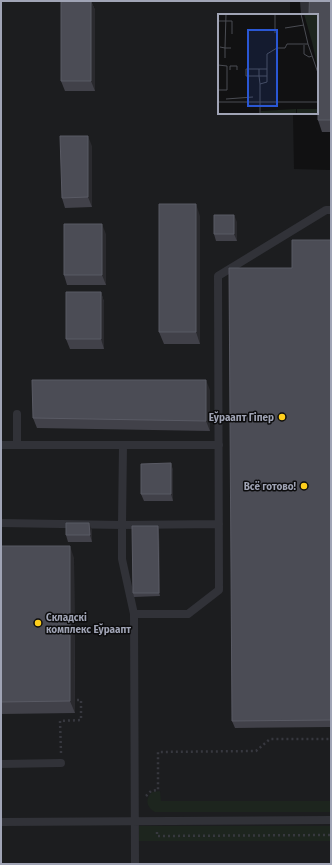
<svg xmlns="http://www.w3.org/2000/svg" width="332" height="865" font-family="'Fira Sans',sans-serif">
	<rect width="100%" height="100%" fill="#111112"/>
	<!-- built -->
	<path fill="#1c1d1f" d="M1,1h289v14h-71v98h74l1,56 37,1v694h-330z"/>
	<!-- green -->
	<path fill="#1d251e" d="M160,791l1,10h170v11h-176c-9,-5 -10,-13 -3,-20z
		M139,826h192v15h-192z"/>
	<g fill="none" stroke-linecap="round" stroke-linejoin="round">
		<!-- path -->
		<path stroke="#37383f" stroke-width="2.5" stroke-dasharray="2 3" stroke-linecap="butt" d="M61,753l-1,-32 21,-1v-20h-6
			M146,796l5,-5 7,-1v-38l98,-1 14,-12h61
			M157,832v4l174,-1"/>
		<!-- lane -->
		<path stroke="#313238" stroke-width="8" d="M304,1l1,14
			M17,414v31
			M1,445h218
			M123,445l-1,80 97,-1
			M1,523l121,2v34l12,55
			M1,764l60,-1
			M1,822l330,-2
			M135,864l-1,-250h54l31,-24 -1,-314 108,-66h5"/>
	</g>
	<!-- wall -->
	<path fill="#414149" d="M61,1h30l4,9v81h-30l-4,-10z
		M331,1v131h-9l-4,-12v-75h-1v-30z
		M92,146v61l-27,1 -3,-10z
		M200,216v128h-36l-5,-12z
		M237,222v19h-21l-2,-7z
		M106,234v51h-39l-3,-10z
		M331,240v487l-96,1 -3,-7 60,-453z
		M101,292l3,10v47h-34l-4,-10z
		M210,390v41l-173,-3 -4,-10z
		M171,463l2,8v30h-29l-3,-7z
		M158,526l1,4 1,66 -26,1 -1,-4z
		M92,530v12h-24l-2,-7z
		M1,546l73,12 1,155 -74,1z"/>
	<!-- shaded-wall -->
	<path fill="#2a2a2e" d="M91,1l4,9v81l-4,-10z
		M88,136l4,10v61l-4,-10z
		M196,204l4,12v128l-4,-12z
		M234,215l3,7v19l-3,-7z
		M102,224l4,10v51l-4,-10z
		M101,292l3,10v47l-3,-10z
		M206,380l4,10v41l-4,-10z
		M171,463l2,8v30l-2,-7z
		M89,523l3,7v12l-2,-7z
		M158,526l1,4 1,66 -1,-3z
		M70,546l4,12 1,155 -5,-12z"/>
	<!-- building -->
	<path fill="#4b4c55" stroke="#595a64" d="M61,1h30v80h-30z
		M309,1h22v119h-13v-86l-1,-1v-18h-8z
		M60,136h28v61l-26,1z
		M159,204h37v128h-37z
		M214,215h20v19h-20z
		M64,224h38v51h-38z
		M292,240h39v480l-99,1 -3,-453h63z
		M66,292h35v47h-35z
		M32,380h174v41l-173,-3z
		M171,463v31h-30v-30z
		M66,523h23l1,12h-24z
		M132,526h26l1,67h-26z
		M1,546h69v155l-69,1z"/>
	<!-- markers -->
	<g fill="#ffcf1c" stroke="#0c0c0d" stroke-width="1.5">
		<circle cx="282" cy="417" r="4"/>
		<circle cx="304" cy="486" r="4"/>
		<circle cx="38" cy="623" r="4"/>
	</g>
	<g text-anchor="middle" stroke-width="3" stroke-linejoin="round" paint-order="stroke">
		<!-- poi labels -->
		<g font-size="10" font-weight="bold" fill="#a0a4b5" stroke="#0c0c0d" text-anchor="end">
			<text x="274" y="421">Еўраапт Гіпер</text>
			<text x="296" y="490">Всё готово!</text>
			<text x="46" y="621" text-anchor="start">Складскі<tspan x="46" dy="12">комплекс Еўраапт</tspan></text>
		</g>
	</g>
	<!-- overview -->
	<g transform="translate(218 14)">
		<rect width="100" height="100" fill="#111112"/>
		<path d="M86,0h14v55l-6,-27zM78,95v5h-35v-3zM79,95h21v5h-21z" fill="#1d251e"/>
		<path fill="none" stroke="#4a4c53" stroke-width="1" d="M8,0l-1,34h6M83,0l7,30M1,7h13v13M67,14l19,-3M57,19v-19M86,31v9l5,3 3,-1M2,33l5,1v10M0,51l9,1v24h-9M41,55v7h8M12,56v-4h7v4M42,70l-1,-8h-13v-7h21M8,85l27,-2M0,88h100M42,100v-30l7,-2v-28l10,-6h8l2,-4h21l10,29"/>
		<path fill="#2a57d4" fill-opacity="0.15" stroke="#2a57d4" stroke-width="2" d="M30,16h29v76h-29z"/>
		<rect width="100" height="100" fill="none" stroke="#a0a4b5" stroke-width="2"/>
	</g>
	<!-- border -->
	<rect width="332" height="865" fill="none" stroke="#a0a4b5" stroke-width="4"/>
</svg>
